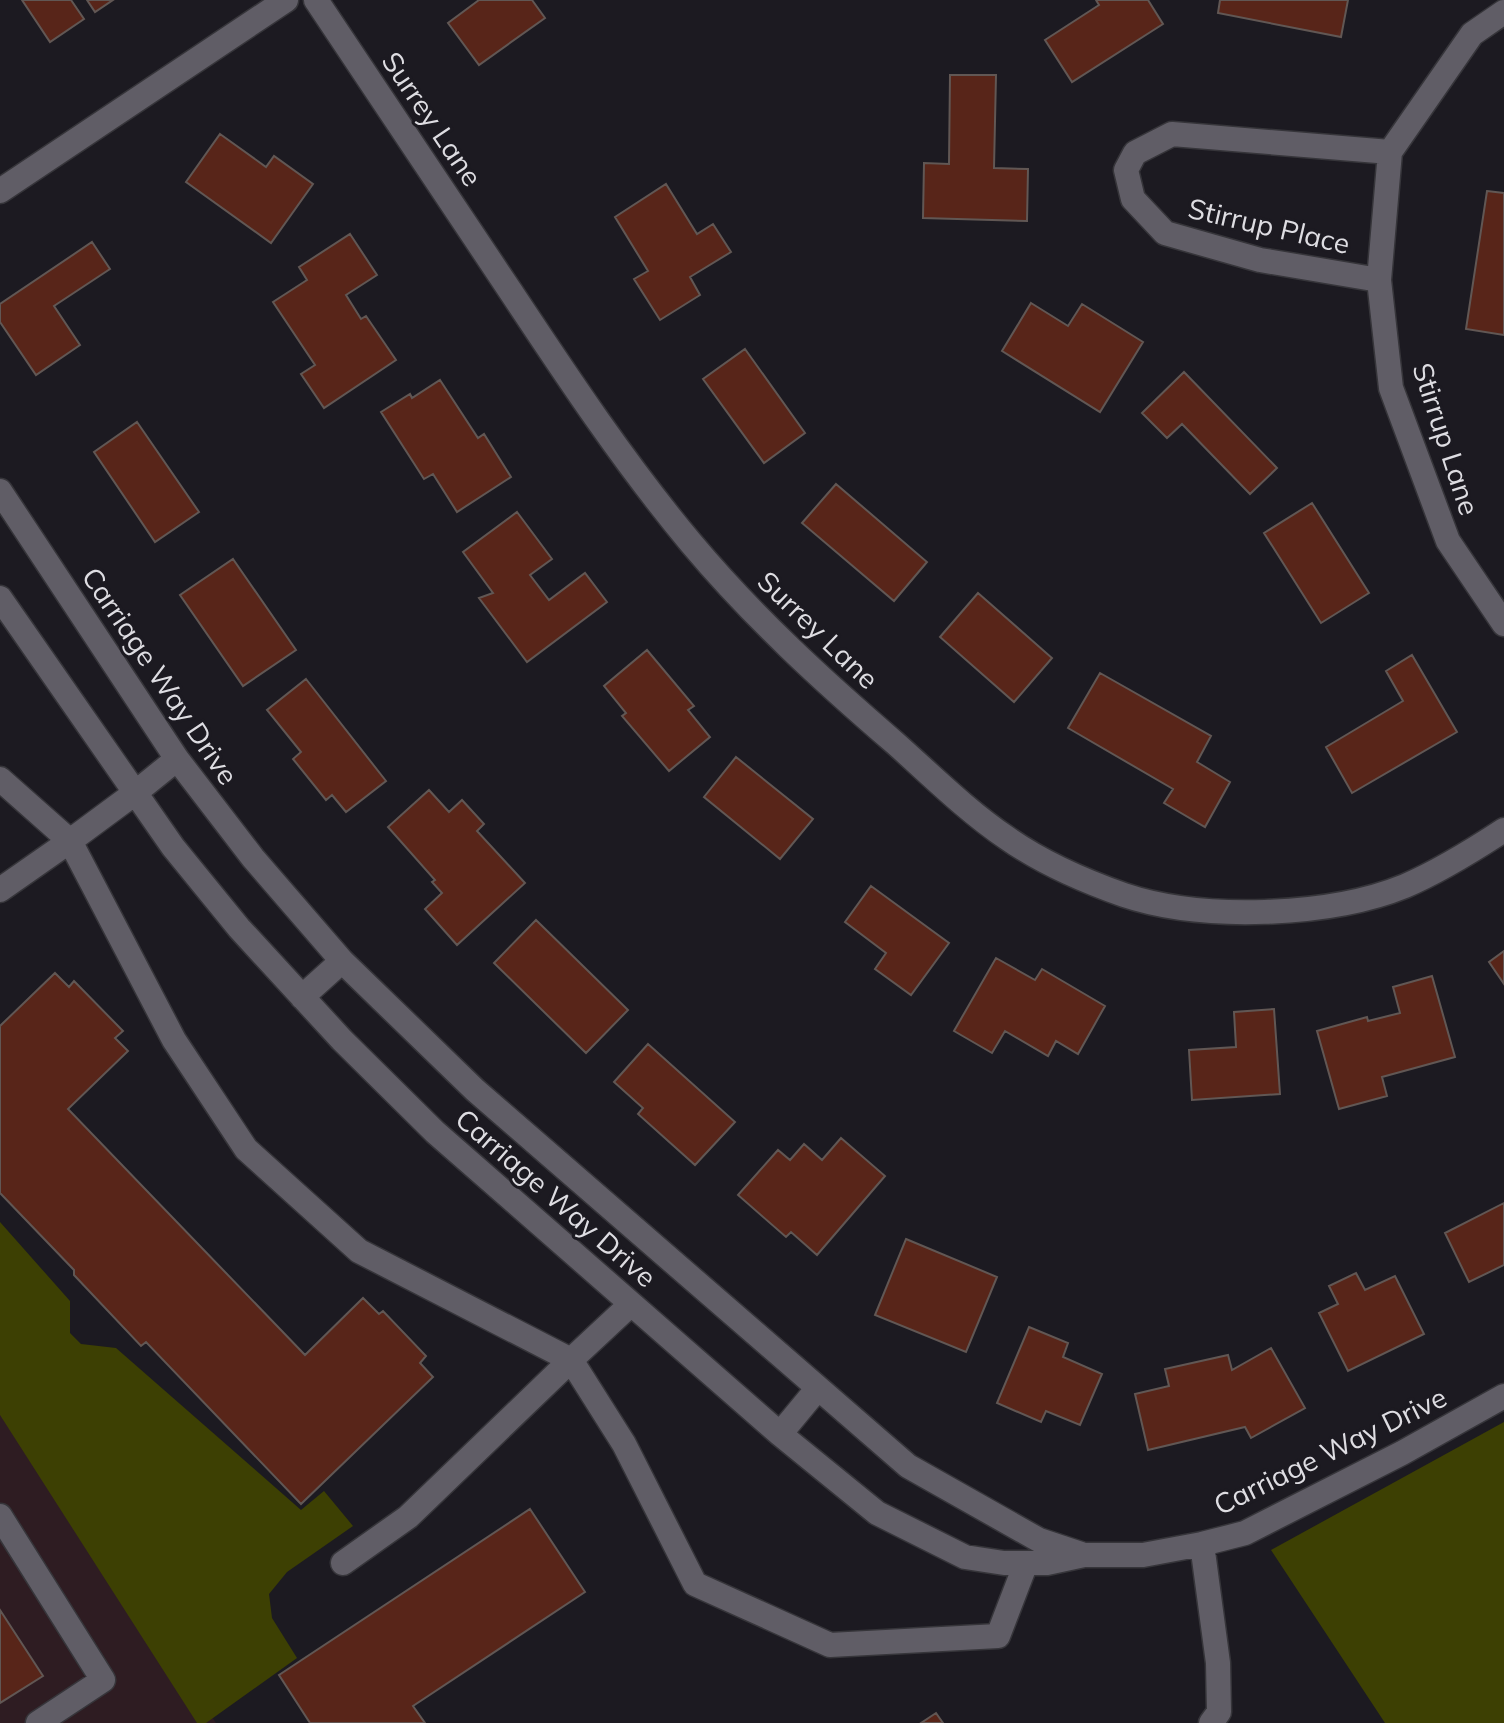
<svg xmlns="http://www.w3.org/2000/svg" width="1504" height="1723" font-family="Mulish,sans-serif">
	<rect width="100%" height="100%" fill="#1c1a21"/>
	<!-- commercial -->
	<path fill="#2e1c22" d="M0,1397l216,326h-216z"/>
	<!-- green -->
	<path fill="#3d4003" d="M0,1222l70,79v32l11,11 35,4 185,162 23,-19 29,35 -66,46 -18,22 3,24 25,40 -91,65h-9l-197,-308z
		M1504,1422v301h-119l-114,-173z"/>
	<!-- building -->
	<path fill="#582519" stroke="#615754" stroke-width="2" d="M22,0h49l13,19 -34,23z
		M87,0h26l-18,12z
		M479,0h53l13,18 -66,47 -31,-42z
		M1096,0h52l15,24 -91,58 -27,-42 54,-35z
		M1220,0h128l-7,37 -123,-24z
		M950,75h46l-2,93 34,1 -1,52 -104,-3 1,-55 25,1z
		M220,134l46,33 8,-11 39,28 -42,59 -85,-61z
		M666,184l31,50 16,-10 18,28 -41,25 10,18 -40,25 -26,-41 14,-8 -33,-54z
		M1487,191l17,2v142l-38,-6z
		M350,234l27,41 -31,20 15,24 5,-3 30,44 -72,48 -23,-34 14,-9 -42,-63 34,-22 -8,-13z
		M92,242l18,27 -56,37 26,39 -44,30 -36,-53v-18z
		M1031,303l37,23 14,-22 61,38 -43,70 -98,-61z
		M745,349l60,84 -41,30 -61,-84z
		M1184,372l93,96 -27,26 -68,-70 -15,14 -25,-25z
		M440,380l38,58 6,-4 27,43 -54,35 -24,-38 -9,5 -43,-67 29,-18 2,4z
		M137,422l62,90 -44,30 -61,-90z
		M836,484l91,78 -33,39 -92,-78z
		M1312,503l57,90 -48,30 -57,-90z
		M517,512l35,47 -22,16 19,25 36,-27 22,29 -80,60 -48,-64 14,-5 -30,-41z
		M233,559l63,91 -53,36 -63,-91z
		M978,593l74,65 -38,44 -74,-65z
		M647,650l47,56 -6,4 22,27 -41,34 -47,-55 4,-3 -22,-27z
		M1412,655l45,77 -105,61 -26,-46 77,-46 -17,-30z
		M1100,673l111,63 -14,26 33,20 -25,45 -41,-24 9,-14 -105,-61z
		M306,679l80,102 -40,31 -14,-17 -6,5 -33,-41 8,-7 -34,-42z
		M736,757l77,62 -33,40 -76,-62z
		M429,790l20,22 13,-12 22,24 -7,7 48,52 -68,62 -32,-36 17,-16 -10,-11 3,-2 -47,-53z
		M871,886l78,57 -38,52 -36,-26 11,-16 -41,-31z
		M536,920l92,90 -42,43 -92,-90z
		M1504,951v33l-15,-22z
		M996,958l39,22 7,-11 63,37 -27,48 -22,-13 -8,15 -43,-25 -13,22 -38,-22z
		M55,973l14,14 5,-6 49,50 -8,7 13,13 -60,58 237,246 58,-57 16,16 4,-3 43,45 -6,7 13,14 -132,127 -155,-162 -5,4 -67,-71v-5l-74,-77v-167z
		M1432,976l23,81 -73,20 5,19 -48,13 -22,-78 50,-14 1,4 32,-8 -7,-26z
		M1274,1009l6,85 -88,6 -3,-50 47,-3 -2,-35z
		M648,1044l87,78 -40,43 -57,-51 5,-6 -29,-26z
		M841,1138l44,38 -68,79 -26,-23 -5,5 -48,-42 40,-45 12,10 14,-16 18,16z
		M1504,1203v62l-35,17 -24,-49z
		M906,1239l91,38 -31,75 -91,-37z
		M1356,1273l9,17 30,-14 29,58 -76,37 -29,-58 19,-9 -9,-18z
		M1029,1327l39,16 -5,14 39,17 -22,51 -34,-14 -5,11 -44,-19z
		M1271,1348l34,60 -54,30 -6,-11 -97,23 -13,-56 34,-8 -4,-17 63,-14 4,15z
		M530,1509l55,83 -172,114 12,17h-115l-31,-48z
		M0,1610l43,66 -43,27z
		M936,1713l7,10h-22z"/>
	<g fill="none" stroke-linecap="round" stroke-linejoin="round">
		<defs>
			<path id="minor" d="M316,0c65,97 130,194 195,292 57,86 114,172 180,251 62,74 132,138 204,200 36,32 72,68 112,95 34,24 77,43 117,57 77,26 205,22 281,-9 35,-15 67,-35 99,-56
				M1504,12l-32,22 -82,118 -11,128 12,108 57,153 56,83
				M0,191l286,-191
				M1379,280l-119,-20 -95,-27 -32,-34 -7,-29 9,-17 37,-19 218,18
				M0,491l177,268 76,99 89,103 133,129 433,376 131,74 42,14
				M0,598l173,249 66,81 103,112 93,92 345,302 97,79 88,44 39,6h43l37,-8h59l59,-11 43,-11 157,-80 102,-57
				M0,779l70,62 65,-48 42,-34
				M0,890l70,-49 104,199 72,109 113,102 212,109 60,-56
				M302,997l40,-36
				M780,1434l38,-46
				M0,1516l103,164 -65,43
				M1202,1544l16,119 1,49 -8,11
				M343,1563l65,-46 163,-157 53,84 71,140 135,61 168,-9 28,-73"/>
		</defs>
		<!-- minor casing -->
		<use href="#minor" stroke="#36353a" stroke-width="27"/>
		<!-- minor -->
		<use href="#minor" stroke="#605d66" stroke-width="24"/>
	</g>
	<g text-anchor="middle" stroke-width="6" stroke-linejoin="round" paint-order="stroke">
		<!-- street labels -->
		<g font-size="28" fill="#dedde2" stroke="#1c1a21">
			<text transform="translate(432 119) rotate(56)" y="10">Surrey Lane</text>
			<text transform="translate(1269 226) rotate(13)" y="10">Stirrup Place</text>
			<text transform="translate(1446 439) rotate(72)" y="10">Stirrup Lane</text>
			<text transform="translate(818 630) rotate(44)" y="10">Surrey Lane</text>
			<text transform="translate(160 676) rotate(56)" y="10">Carriage Way Drive</text>
			<text transform="translate(556 1198) rotate(41)" y="10">Carriage Way Drive</text>
			<text transform="translate(1330 1451) rotate(-26)" y="10">Carriage Way Drive</text>
		</g>
	</g>
</svg>
